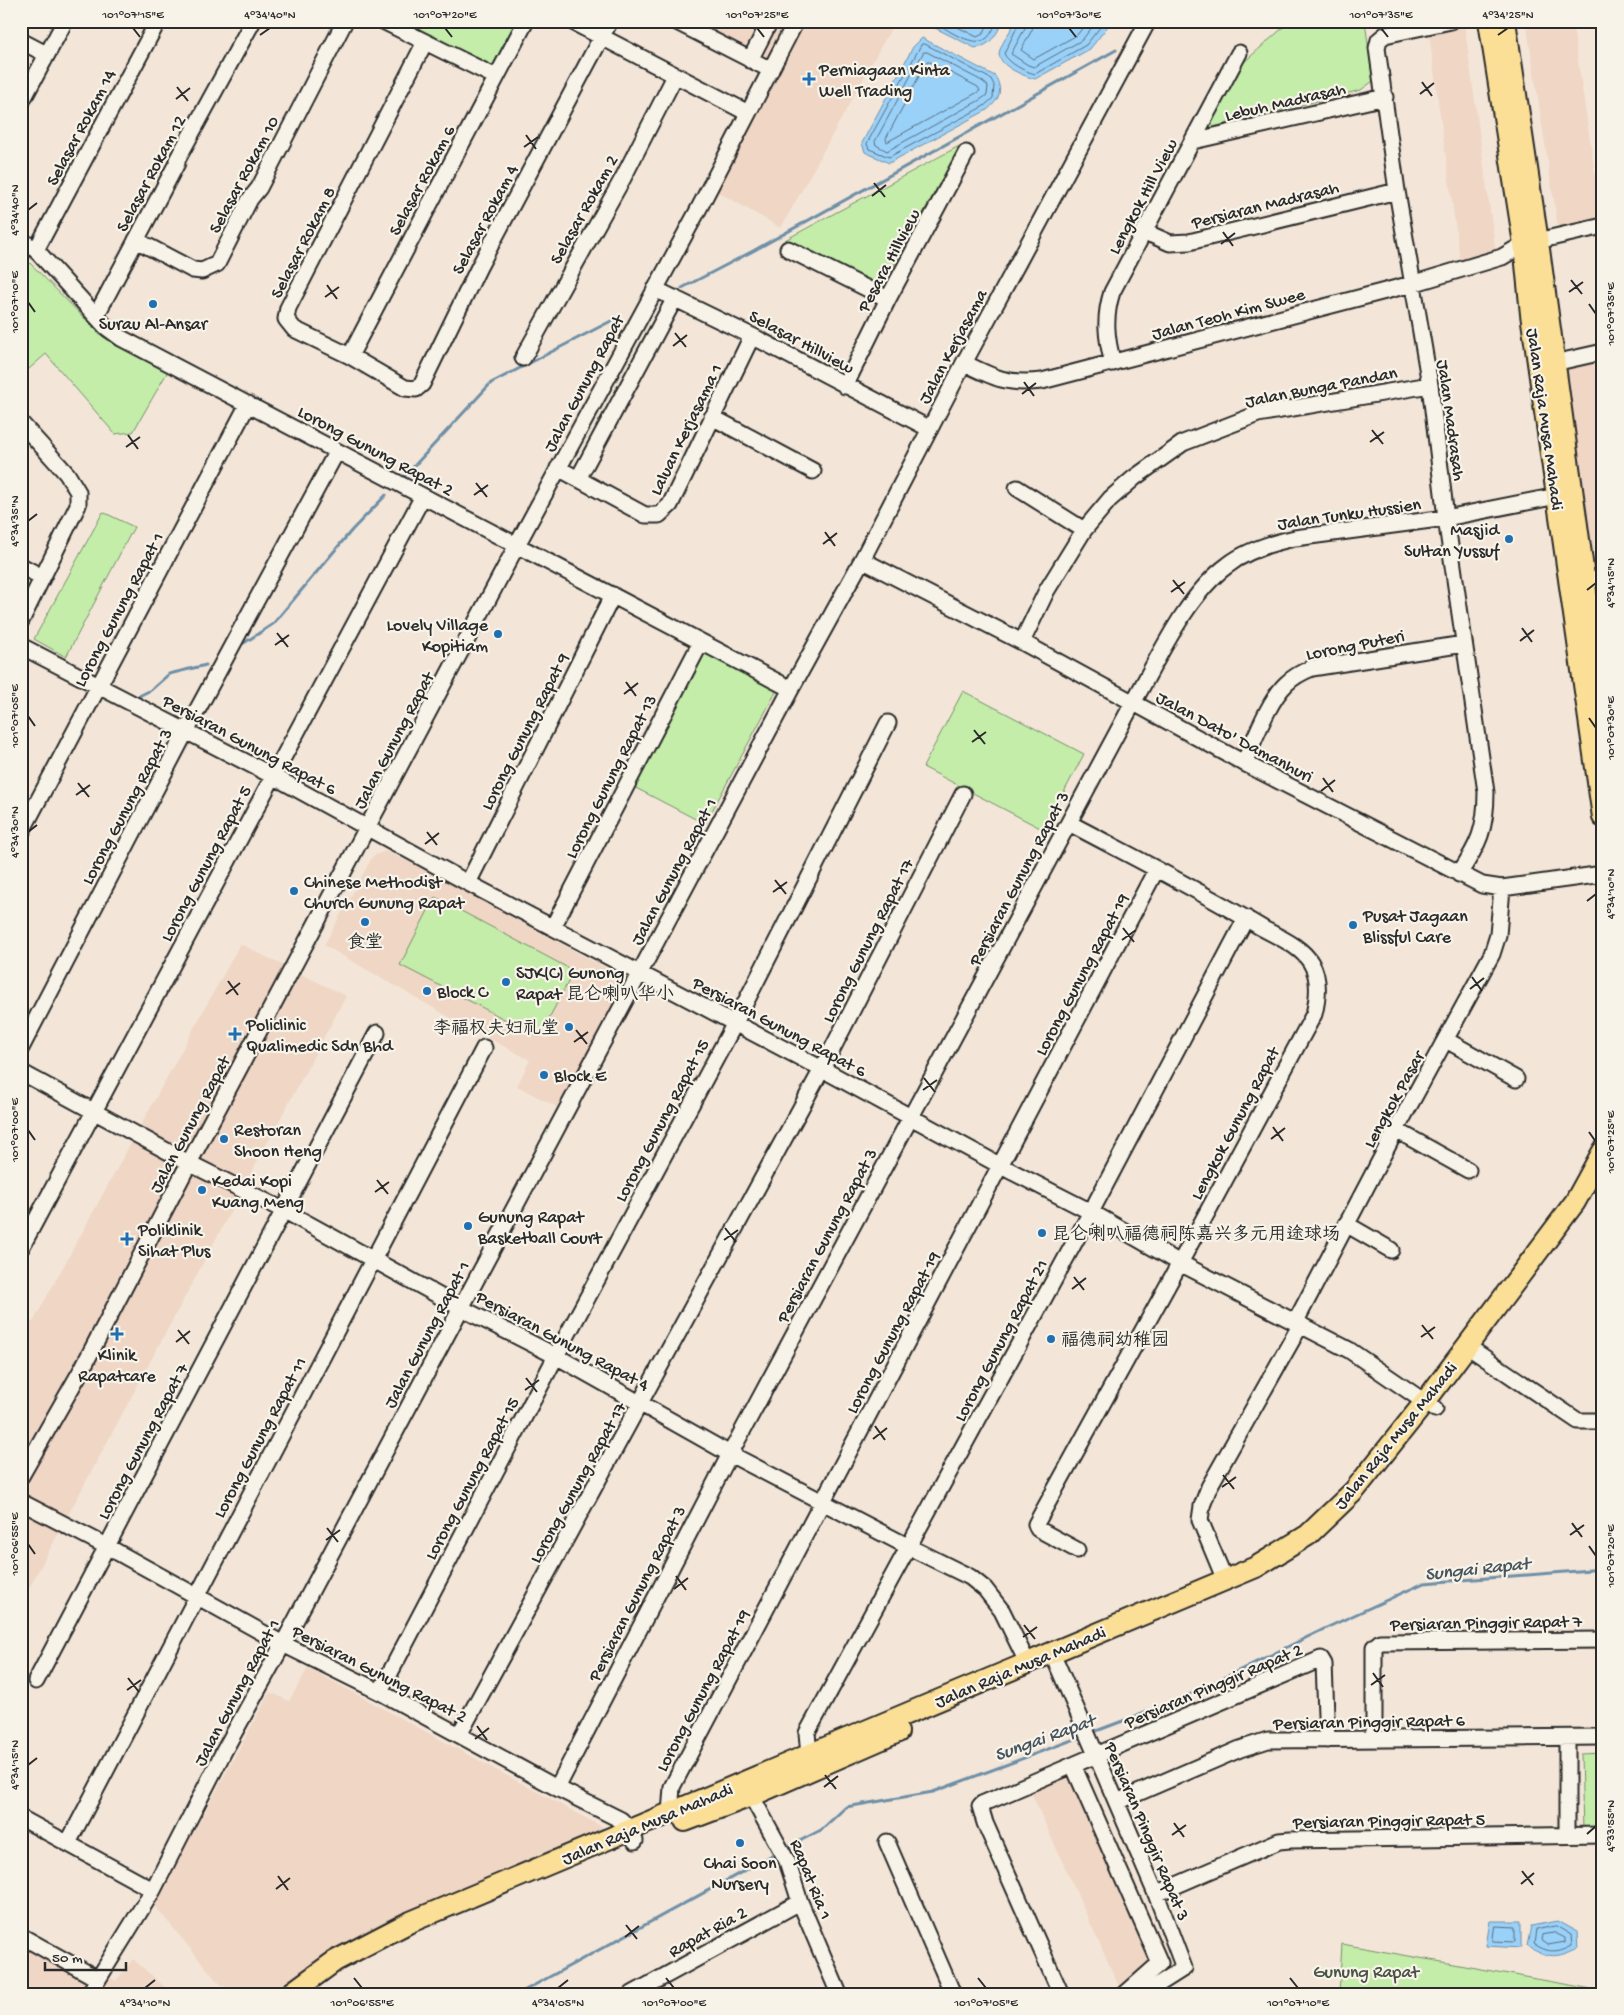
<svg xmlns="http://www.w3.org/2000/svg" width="1624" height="2015" font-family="'Gochi Hand','LXGW WenKai TC',sans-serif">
	<rect width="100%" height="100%" fill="#f3e6d8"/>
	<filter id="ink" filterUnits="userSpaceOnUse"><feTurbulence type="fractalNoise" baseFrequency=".02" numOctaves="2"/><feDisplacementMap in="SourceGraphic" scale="10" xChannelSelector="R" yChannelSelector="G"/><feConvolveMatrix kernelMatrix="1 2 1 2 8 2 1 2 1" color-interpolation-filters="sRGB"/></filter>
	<g filter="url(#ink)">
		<!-- built -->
		<path fill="#efd6c5" d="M681,21h214l-114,207 -72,-41 62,-119z
			M1562,21h10l30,200 -44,7 -31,-201z
			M1464,22l32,232 -36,6 -32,-233z
			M1603,356v215l-9,1 -33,-210z
			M385,851l39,18 198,108 2,9 -67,121 -40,-21 13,-26 -72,-38 -134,-77 49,-89z
			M240,944l106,52 -325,607v-286l12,5z
			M308,1668l298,161 -271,118 -63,47h-37l-17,-12 -64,-77 116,-213 19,9z
			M1082,1764l92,205 -52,24 -93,-205z
			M21,1931l95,50 17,-22 40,35h-152z"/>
		<!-- green -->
		<path fill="#c3eda9" stroke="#778c6a" d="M405,21h112l-25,48z
			M1318,21h47l8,60 -12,9 -156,39 37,-65 45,-40z
			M961,145l-79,142 -97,-47z
			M23,256l80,81 65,34 -35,61 -18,2 -69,-80 -25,22v-119z
			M103,512l31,15 -68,130 -32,-18z
			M704,651l73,39 -72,134 -73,-38z
			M963,691l121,63 -40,76 -121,-63z
			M435,897l139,74 -35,66 -139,-72z
			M1603,1753v79h-20l-2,-78z
			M1342,1944l261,47v3h-264z"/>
		<!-- water -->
		<path fill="#9ad1f9" stroke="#6e8fa7" d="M929,21h74c-7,14 -12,25 -28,27l-42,-21z
			M1016,21h96l-22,28 -55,30c-11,-3 -35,-12 -36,-25 0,-7 13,-26 17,-33z
			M922,38l73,38c9,15 4,24 -8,34l-98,53 -24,-11 -3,-9 51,-96z
			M1490,1921h31v27l-35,-2z
			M1557,1921l20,11 1,16c-23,11 -29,10 -51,-2l4,-20z"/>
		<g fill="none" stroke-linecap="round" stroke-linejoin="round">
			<!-- shore -->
			<path stroke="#576d7d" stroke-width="1" d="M935,21c10,9 41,28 52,17 5,-4 7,-11 10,-17
				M946,21l31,16 6,-3 7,-13
				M1020,21l-16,33c6,10 20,17 31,20l51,-29 19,-24
				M1026,21l-1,7 -14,26 17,11 6,2 48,-27 15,-19
				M1034,21l-2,9 -11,20 13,9 43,-24 11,-14
				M922,44h3l66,35 3,6 -1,13 -9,8 -95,51 -20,-8 -2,-5z
				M924,52h3l55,29 6,5 -1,9 -7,5 -93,51 -11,-6 -1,-3z
				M927,62h3l48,25 2,4 -93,51 -1,-3z
				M1495,1926l20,1v15l-22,-1z
				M1556,1926l15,9 1,10c-15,8 -24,8 -38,-1l2,-14z
				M1555,1933l10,5v4l-17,3 -7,-5 1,-5z"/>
			<!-- stream -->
			<path stroke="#6e8fa7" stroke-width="3" d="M1155,26l65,-5
				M682,288l71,-37 363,-201
				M403,478l88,-95 122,-63
				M244,643l29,-19 79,-94 34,-35
				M139,696l12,-6 18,-16 37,-9
				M1091,1733l90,-34 145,-71 98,-45 179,-14
				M784,1849l37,-19 25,-23 87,-15 150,-56
				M518,1994l259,-141"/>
			<defs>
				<path id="minor" d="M383,21l113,56
					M571,21l177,92
					M675,21l96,49
					M1451,21l-66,14 -6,5 -2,8 20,143 33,194 16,133 40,274c0,37 -7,52 -27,82
					M21,41l25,13
					M425,42l-137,266 -2,11 8,10 56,27 55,32 11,1 6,-5 57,-117 131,-246
					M750,60l20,-39
					M21,103l44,-82
					M1193,141l192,-44
					M1143,231l27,12 19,-1 208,-51
					M21,240l15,10 70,77 15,11 670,351
					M136,240l57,30 9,1 15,-7 33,-65 9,-11 86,-167
					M788,249l100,50
					M36,250l122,-229
					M655,289l97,47 178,93
					M96,316l81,-153v-3l76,-139
					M350,356l176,-335
					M523,358l100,-180 52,-102
					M964,363c30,15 44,22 78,18l370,-97 90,-27 22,-13 79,-18
					M1113,363c-7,-25 -9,-46 -1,-71l127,-239
					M1554,363l49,-11
					M845,386l43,-87 78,-146
					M712,417l101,54
					M21,423l46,51 11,18v13l-57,116
					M558,468l87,47h14l11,-10 82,-169
					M578,479l97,-181
					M1017,488l67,42
					M862,560l160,82 222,121 238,122 20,3 101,-14
					M21,566l21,11
					M1576,583l27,-5
					M1022,642l25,-52 37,-60 26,-31 24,-21 49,-35 75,-29 172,-29
					M21,646l252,130 195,107 354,186 179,97 90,46 89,51 169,87 86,59
					M1244,763c10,-22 25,-63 42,-79 8,-8 16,-12 26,-16l152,-24
					M1069,823c64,34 130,67 193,105 16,9 39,18 49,35 9,15 7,35 3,51l-134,249 -144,261 2,5 39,21
					M21,833l227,-429
					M468,883l145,-288
					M553,927l148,-285
					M1446,1040l70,39
					M21,1048l165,-317 151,-280
					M21,1072l168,91 96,48 176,97 95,48 174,98 179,93 61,30 15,12 17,22 25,51
					M1396,1130l72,40
					M1346,1224l45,26
					M21,1248l402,-752
					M1296,1321l100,-191 96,-176 6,-19 4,-47
					M1467,1346l111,75h25
					M21,1476l61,-107 107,-206 328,-618 179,-331 100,-193
					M21,1502l87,45 175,97 97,48 177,96 64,32 9,9 5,12
					M1225,1580l-25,-60 2,-14 7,-19 92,-163
					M1057,1664l99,230 28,74 -41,26
					M36,1681l341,-648
					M380,1692l176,-336 179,-333 153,-300
					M459,1735l363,-666 141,-275
					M1567,1738v97
					M1374,1739v-92l6,-5 223,-2
					M809,1754l-2,-21 284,-521 155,-294
					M1073,1765l87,198 -35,31
					M557,1788l173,-334 403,-751c25,-44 54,-109 95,-138 19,-15 43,-22 67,-27l151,-20 111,-22
					M747,1788l40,73 13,41 39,92
					M1117,1802l123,-53 28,-9 335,-3
					M670,1814l2,-27 484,-917
					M21,1818l132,72
					M887,1842l66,152
					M68,1843l416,-795
					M1156,1894l123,-53 11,-1 313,-5
					M21,1936l77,43
					M89,1994l64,-104 71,-139 59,-107 178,-336 330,-619 71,-129 102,-197 184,-342
					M632,1994l168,-92
					M1061,1994l-76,-171 -5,-17 2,-2 339,-145 3,5 3,76"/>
				<path id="major" d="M1489,21l35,223 7,70 72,503
					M1505,21l33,221 65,472
					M685,1821l66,-25 147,-64
					M290,1994l45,-33 73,-38 848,-356 52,-32 46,-44 71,-89 150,-200 28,-51"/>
			</defs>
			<!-- minor casing -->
			<use href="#minor" stroke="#2b2b2b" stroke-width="19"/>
			<!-- major casing -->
			<use href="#major" stroke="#2b2b2b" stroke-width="24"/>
			<!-- minor -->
			<use href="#minor" stroke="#f7f3e8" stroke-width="15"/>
			<!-- major -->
			<use href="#major" stroke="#fbdf96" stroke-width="20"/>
		</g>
	</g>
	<!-- ticks -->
	<path fill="none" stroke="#2b2b2b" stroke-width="2" d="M133,28l7,9M445,28l7,9M757,28l7,9M1069,28l7,9M1381,28l7,9M260,35l10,-7M1498,35l10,-7M1422,82l10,14M177,87l11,14M1420,94l14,-11M176,99l14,-11M526,135l10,14M524,147l14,-10M874,183l11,14M872,196l14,-11M28,210l9,-7M1223,232l10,14M1221,244l14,-11M1571,280l11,14M327,285l10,14M1569,292l14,-10M325,297l14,-10M28,302l7,10M1589,304l7,10M675,333l11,14M673,346l14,-11M1024,382l10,14M1022,394l14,-11M1372,430l11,14M128,435l10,14M1370,442l14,-10M126,447l14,-10M476,483l11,14M474,495l14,-10M28,521l9,-7M825,532l10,14M823,544l14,-11M1173,580l11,14M1587,590l9,-7M1171,592l14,-10M1522,628l10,14M277,633l11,14M1520,641l14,-11M275,645l14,-10M626,682l10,14M624,694l14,-11M28,716l7,10M1589,718l7,10M974,730l11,14M972,742l14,-10M1323,778l10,14M78,783l11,14M1321,791l14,-11M76,795l14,-10M28,832l9,-7M427,832l10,13M425,844l14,-11M775,880l11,14M773,892l14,-10M1587,901l9,-7M1123,928l11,14M1122,940l14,-10M1472,977l10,14M228,981l10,14M1470,989l14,-11M226,994l14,-11M576,1030l11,14M574,1042l14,-10M924,1078l11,14M923,1090l14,-10M1273,1127l10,14M28,1130l7,10M1589,1132l7,10M1271,1139l14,-11M377,1180l11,14M375,1192l14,-10M725,1228l11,14M724,1240l14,-10M1074,1277l10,13M1072,1289l14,-11M1422,1325l11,14M178,1330l11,14M1421,1337l14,-10M176,1342l14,-11M526,1378l11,14M525,1390l14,-10M875,1426l10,14M873,1439l14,-11M1223,1475l11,14M1222,1487l14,-10M1572,1523l10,14M327,1528l11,14M1570,1535l14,-10M326,1540l14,-10M28,1544l7,10M1589,1546l7,10M676,1576l10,14M674,1589l14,-11M1024,1625l11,14M1023,1637l14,-10M1373,1673l10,14M128,1678l11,14M1371,1685l14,-10M127,1690l14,-10M477,1726l10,14M475,1739l14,-11M28,1765l9,-7M825,1775l11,14M824,1787l14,-11M1174,1823l10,14M1587,1834l9,-8M1172,1835l14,-10M1522,1871l11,14M278,1876l10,14M1521,1884l13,-11M276,1889l14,-11M626,1925l11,14M625,1937l14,-11M354,1978l8,10M666,1978l8,10M978,1978l8,10M1290,1978l8,10M145,1988l10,-8M558,1988l10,-8"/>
	<!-- markers -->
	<g fill="#1f6fb2" stroke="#f7f3e8" stroke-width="2">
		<path d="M806.5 71.5h5v5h5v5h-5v5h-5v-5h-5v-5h5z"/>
		<circle cx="153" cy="304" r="5"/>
		<circle cx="1509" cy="539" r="5"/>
		<circle cx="498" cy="634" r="5"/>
		<circle cx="294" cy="891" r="5"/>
		<circle cx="365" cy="922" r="5"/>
		<circle cx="1353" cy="925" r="5"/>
		<circle cx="506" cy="982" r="5"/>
		<circle cx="427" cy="991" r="5"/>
		<circle cx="569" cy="1027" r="5"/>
		<path d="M232.5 1026.5h5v5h5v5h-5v5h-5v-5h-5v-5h5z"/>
		<circle cx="544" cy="1075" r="5"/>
		<circle cx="224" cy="1139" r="5"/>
		<circle cx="202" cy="1190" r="5"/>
		<circle cx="468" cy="1226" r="5"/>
		<circle cx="1042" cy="1233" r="5"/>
		<path d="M124.5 1231.5h5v5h5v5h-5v5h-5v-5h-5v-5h5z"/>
		<path d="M114.5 1326.5h5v5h5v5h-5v5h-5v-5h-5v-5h5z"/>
		<circle cx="1051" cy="1339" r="5"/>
		<circle cx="740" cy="1843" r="5"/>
	</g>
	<g text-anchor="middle" stroke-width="4.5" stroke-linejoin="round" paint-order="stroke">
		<!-- poi labels -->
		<g font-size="18" fill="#2b2b2b" stroke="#f7f3e8" text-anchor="start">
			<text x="819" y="75">Perniagaan Kinta<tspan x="819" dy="21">Well Trading</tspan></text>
			<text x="153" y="329" text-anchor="middle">Surau Al-Ansar</text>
			<text x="1499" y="535" text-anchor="end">Masjid<tspan x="1499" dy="21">Sultan Yussuf</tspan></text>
			<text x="488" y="630" text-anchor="end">Lovely Village<tspan x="488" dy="21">Kopitiam</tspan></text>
			<text x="304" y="887">Chinese Methodist<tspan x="304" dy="21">Church Gunung Rapat</tspan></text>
			<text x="1363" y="921">Pusat Jagaan<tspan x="1363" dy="21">Blissful Care</tspan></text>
			<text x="365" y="947" text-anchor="middle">食堂</text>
			<text x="516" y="978">SJK(C) Gunong<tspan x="516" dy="21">Rapat 昆仑喇叭华小</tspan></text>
			<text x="437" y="997">Block C</text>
			<text x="246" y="1030">Policlinic<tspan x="246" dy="21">Qualimedic Sdn Bhd</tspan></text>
			<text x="559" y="1033" text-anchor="end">李福权夫妇礼堂</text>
			<text x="554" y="1081">Block E</text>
			<text x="234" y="1135">Restoran<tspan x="234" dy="21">Shoon Heng</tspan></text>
			<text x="212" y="1186">Kedai Kopi<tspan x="212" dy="21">Kuang Meng</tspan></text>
			<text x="478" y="1222">Gunung Rapat<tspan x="478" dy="21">Basketball Court</tspan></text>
			<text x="138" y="1235">Poliklinik<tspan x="138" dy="21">Sihat Plus</tspan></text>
			<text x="1052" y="1239">昆仑喇叭福德祠陈嘉兴多元用途球场</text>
			<text x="1061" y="1345">福德祠幼稚园</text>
			<text x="117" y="1360" text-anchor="middle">Klinik<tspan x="117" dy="21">Rapatcare</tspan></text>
			<text x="740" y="1868" text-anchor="middle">Chai Soon<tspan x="740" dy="21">Nursery</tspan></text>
		</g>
		<!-- street labels -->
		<g font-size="18" fill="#2b2b2b" stroke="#f7f3e8">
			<text transform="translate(1285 101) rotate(-13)" y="6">Lebuh Madrasah</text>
			<text transform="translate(80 127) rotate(-62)" y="6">Selasar Rokam 14</text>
			<text transform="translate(150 173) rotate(-62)" y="6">Selasar Rokam 12</text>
			<text transform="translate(243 174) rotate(-62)" y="6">Selasar Rokam 10</text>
			<text transform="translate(421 180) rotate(-62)" y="6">Selasar Rokam 6</text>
			<text transform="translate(1142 196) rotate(-62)" y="6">Lengkok Hill View</text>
			<text transform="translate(1265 204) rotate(-14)" y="6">Persiaran Madrasah</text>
			<text transform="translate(583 209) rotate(-61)" y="6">Selasar Rokam 2</text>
			<text transform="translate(484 219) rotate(-62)" y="6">Selasar Rokam 4</text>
			<text transform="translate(302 242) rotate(-63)" y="6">Selasar Rokam 8</text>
			<text transform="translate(888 260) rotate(-62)" y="6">Pesara Hillview</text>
			<text transform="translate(1228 313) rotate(-15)" y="6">Jalan Teoh Kim Swee</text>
			<text transform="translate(802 341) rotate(28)" y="6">Selasar Hillview</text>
			<text transform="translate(952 346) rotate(-62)" y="6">Jalan Kerjasama</text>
			<text transform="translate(583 383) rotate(-62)" y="6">Jalan Gunung Rapat</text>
			<text transform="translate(1321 386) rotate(-11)" y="6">Jalan Bunga Pandan</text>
			<text transform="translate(1546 419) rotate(82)" y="6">Jalan Raja Musa Mahadi</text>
			<text transform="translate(1452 420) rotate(82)" y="6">Jalan Madrasah</text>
			<text transform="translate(685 429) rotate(-64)" y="6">Laluan Kerjasama 1</text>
			<text transform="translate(376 450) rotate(28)" y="6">Lorong Gunung Rapat 2</text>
			<text transform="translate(1349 513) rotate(-8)" y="6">Jalan Tunku Hussien</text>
			<text transform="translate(118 609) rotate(-62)" y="6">Lorong Gunung Rapat 1</text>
			<text transform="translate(1355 644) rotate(-11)" y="6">Lorong Puteri</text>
			<text transform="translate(524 731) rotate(-63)" y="6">Lorong Gunung Rapat 9</text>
			<text transform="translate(1235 736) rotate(28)" y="6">Jalan Dato' Damanhuri</text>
			<text transform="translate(393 740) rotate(-62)" y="6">Jalan Gunung Rapat</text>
			<text transform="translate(250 744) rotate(28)" y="6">Persiaran Gunung Rapat 6</text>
			<text transform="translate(610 776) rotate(-63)" y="6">Lorong Gunung Rapat 13</text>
			<text transform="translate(126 806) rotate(-62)" y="6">Lorong Gunung Rapat 3</text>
			<text transform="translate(205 863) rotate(-62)" y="6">Lorong Gunung Rapat 5</text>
			<text transform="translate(673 871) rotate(-62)" y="6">Jalan Gunung Rapat 1</text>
			<text transform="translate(1018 878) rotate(-62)" y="6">Persiaran Gunung Rapat 3</text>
			<text transform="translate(867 940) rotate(-63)" y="6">Lorong Gunung Rapat 17</text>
			<text transform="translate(1081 974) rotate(-62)" y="6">Lorong Gunung Rapat 19</text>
			<text transform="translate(780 1026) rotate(28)" y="6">Persiaran Gunung Rapat 6</text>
			<text transform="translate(1393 1099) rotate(-61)" y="6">Lengkok Pasar</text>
			<text transform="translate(661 1120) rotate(-62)" y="6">Lorong Gunung Rapat 15</text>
			<text transform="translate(1234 1123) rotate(-62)" y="6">Lengkok Gunung Rapat</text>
			<text transform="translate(189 1124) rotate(-62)" y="6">Jalan Gunung Rapat</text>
			<text transform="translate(826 1235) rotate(-62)" y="6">Persiaran Gunung Rapat 3</text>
			<text transform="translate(892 1332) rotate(-62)" y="6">Lorong Gunung Rapat 19</text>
			<text transform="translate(426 1334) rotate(-62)" y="6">Jalan Gunung Rapat 1</text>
			<text transform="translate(563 1340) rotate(28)" y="6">Persiaran Gunung Rapat 4</text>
			<text transform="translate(1000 1340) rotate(-62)" y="6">Lorong Gunung Rapat 21</text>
			<text transform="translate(1395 1435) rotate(-51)" y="6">Jalan Raja Musa Mahadi</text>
			<text transform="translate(259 1437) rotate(-62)" y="6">Lorong Gunung Rapat 11</text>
			<text transform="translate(142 1441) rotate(-62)" y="6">Lorong Gunung Rapat 7</text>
			<text transform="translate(471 1478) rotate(-62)" y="6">Lorong Gunung Rapat 15</text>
			<text transform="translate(577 1482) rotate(-61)" y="6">Lorong Gunung Rapat 17</text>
			<text transform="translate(636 1593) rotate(-63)" y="6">Persiaran Gunung Rapat 3</text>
			<text transform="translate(1486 1622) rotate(-1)" y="6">Persiaran Pinggir Rapat 7</text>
			<text transform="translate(1020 1666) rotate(-23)" y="6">Jalan Raja Musa Mahadi</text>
			<text transform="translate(380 1673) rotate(27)" y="6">Persiaran Gunung Rapat 2</text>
			<text transform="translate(1213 1685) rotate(-23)" y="6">Persiaran Pinggir Rapat 2</text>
			<text transform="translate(702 1690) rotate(-62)" y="6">Lorong Gunung Rapat 19</text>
			<text transform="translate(236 1692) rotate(-62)" y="6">Jalan Gunung Rapat 1</text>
			<text transform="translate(1369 1721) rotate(-1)" y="6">Persiaran Pinggir Rapat 6</text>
			<text transform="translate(1389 1820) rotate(-1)" y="6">Persiaran Pinggir Rapat 5</text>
			<text transform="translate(647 1823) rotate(-23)" y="6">Jalan Raja Musa Mahadi</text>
			<text transform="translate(1148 1831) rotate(67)" y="6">Persiaran Pinggir Rapat 3</text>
			<text transform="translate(812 1879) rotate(68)" y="6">Rapat Ria 1</text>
			<text transform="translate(707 1931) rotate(-29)" y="6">Rapat Ria 2</text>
		</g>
		<!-- park labels -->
		<g font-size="18" fill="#495244" stroke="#f7f3e8">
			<text x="1366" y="1977">Gunung Rapat</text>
		</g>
		<!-- water labels -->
		<g font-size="19" font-style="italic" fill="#47545e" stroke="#f7f3e8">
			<text transform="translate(1477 1567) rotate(-6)" y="7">Sungai Rapat</text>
			<text transform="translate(1044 1736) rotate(-20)" y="7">Sungai Rapat</text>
		</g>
	</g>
	<!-- margin -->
	<rect width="1624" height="2015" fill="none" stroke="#f7f3e8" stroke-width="55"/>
	<!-- scale -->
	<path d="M45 1962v8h81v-8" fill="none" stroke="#2b2b2b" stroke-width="2.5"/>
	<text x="52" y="1962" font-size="15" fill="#2b2b2b" stroke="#f7f3e8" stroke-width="4" paint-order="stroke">50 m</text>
	<rect x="28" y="28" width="1568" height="1960" fill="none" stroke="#2b2b2b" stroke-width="2"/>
	<g font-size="12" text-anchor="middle" fill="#2b2b2b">
		<text x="133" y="18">101°07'15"E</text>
		<text x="270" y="18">4°34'40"N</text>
		<text x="445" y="18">101°07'20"E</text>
		<text x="757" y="18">101°07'25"E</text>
		<text x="1069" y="18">101°07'30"E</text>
		<text x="1381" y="18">101°07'35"E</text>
		<text x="1508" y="18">4°34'25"N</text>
		<text transform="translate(14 210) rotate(-90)" y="4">4°34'40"N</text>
		<text transform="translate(14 302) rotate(-90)" y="4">101°07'10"E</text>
		<text transform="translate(1610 314) rotate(-90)" y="4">101°07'35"E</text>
		<text transform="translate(14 521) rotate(-90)" y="4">4°34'35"N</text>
		<text transform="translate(1610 583) rotate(-90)" y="4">4°34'15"N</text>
		<text transform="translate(14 716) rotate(-90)" y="4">101°07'05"E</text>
		<text transform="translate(1610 728) rotate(-90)" y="4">101°07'30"E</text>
		<text transform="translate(14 832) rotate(-90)" y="4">4°34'30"N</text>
		<text transform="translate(1610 894) rotate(-90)" y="4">4°34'10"N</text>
		<text transform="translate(14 1130) rotate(-90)" y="4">101°07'00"E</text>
		<text transform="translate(1610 1142) rotate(-90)" y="4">101°07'25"E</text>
		<text transform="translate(14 1544) rotate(-90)" y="4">101°06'55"E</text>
		<text transform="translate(1610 1556) rotate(-90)" y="4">101°07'20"E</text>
		<text transform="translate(14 1765) rotate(-90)" y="4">4°34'15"N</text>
		<text transform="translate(1610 1826) rotate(-90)" y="4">4°33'55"N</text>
		<text x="145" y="2006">4°34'10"N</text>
		<text x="362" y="2006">101°06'55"E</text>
		<text x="558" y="2006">4°34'05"N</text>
		<text x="674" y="2006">101°07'00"E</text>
		<text x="986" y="2006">101°07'05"E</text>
		<text x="1298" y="2006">101°07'10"E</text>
	</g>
</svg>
